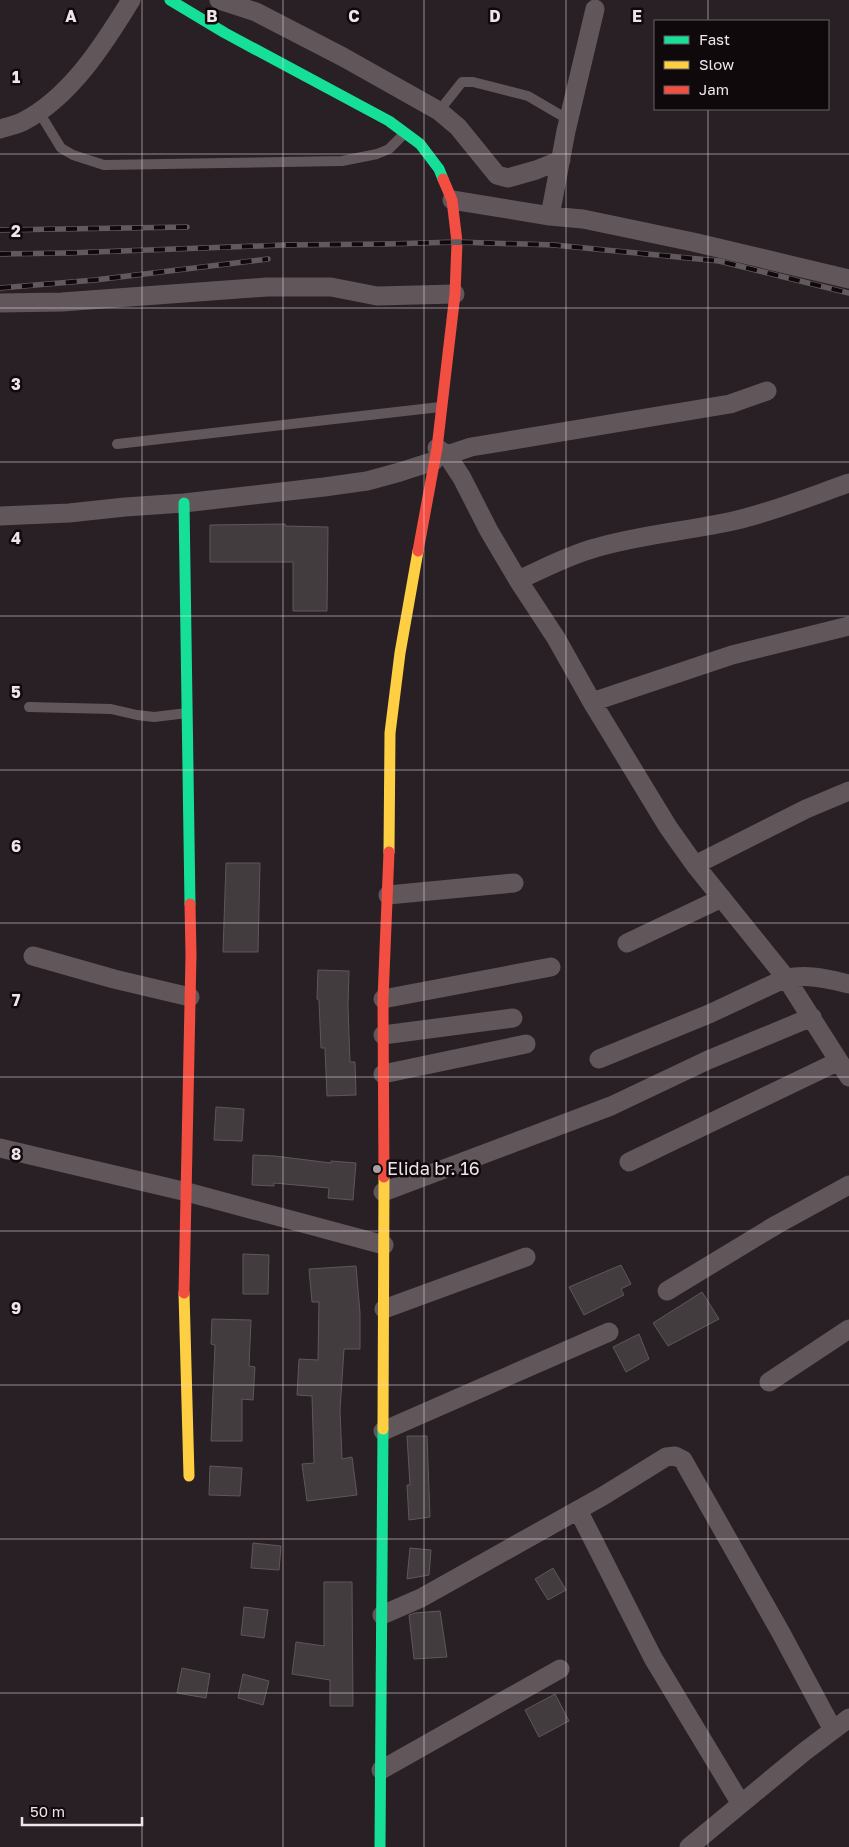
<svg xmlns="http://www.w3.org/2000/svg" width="849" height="1847" font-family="'Golos Text',sans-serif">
	<rect width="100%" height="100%" fill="#282024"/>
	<!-- building -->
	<path fill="#433c3f" stroke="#5e575a" d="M285,524v2l43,1 -1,84h-34v-49h-83v-37z
		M226,863h34l-2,89h-35z
		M318,970l31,1 -1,35 2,56h5l1,33 -29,1 -2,-48h-4l-2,-48 -2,-1z
		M216,1107l28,2 -2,32 -28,-1z
		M253,1155l22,1 56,7v-2l25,2 -3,37 -25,-2 1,-10 -55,-5v3l-22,-1z
		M243,1254l26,1 -1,39h-25z
		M621,1265l10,19 -10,5 3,6 -40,20 -15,-28z
		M356,1266l4,47v36h-16l-4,61 2,49 10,-2 5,38 -50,6 -5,-37 12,-1 -2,-67 -15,-1 2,-36 19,1 1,-58h-7l-3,-33z
		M702,1292l17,27 -51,27 -15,-23z
		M212,1319l39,1 -2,46 6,1 -2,33 -11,-1v42h-31l4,-96 -4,-1z
		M639,1334l10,25 -23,13 -13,-25z
		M407,1436h20l3,81 -21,3 -2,-35h3z
		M210,1466l32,2 -2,28 -31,-1z
		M253,1543l28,3 -2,24 -28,-2z
		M410,1548l21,2 -2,25 -22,4z
		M553,1568l13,22 -18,10 -13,-21z
		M324,1582h28l1,124h-23v-26l-38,-6 4,-32 28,4z
		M244,1607l24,3 -4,28 -23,-3z
		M440,1611l7,46 -33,2 -5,-44 6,-2z
		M182,1668l28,6 -4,24 -29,-5z
		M243,1674l26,7 -6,24 -25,-7z
		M555,1694l14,27 -30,16 -14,-27z"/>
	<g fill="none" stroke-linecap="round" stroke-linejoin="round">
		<!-- lane -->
		<path stroke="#61565a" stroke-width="10" d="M439,111l23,-29h11l55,14 41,24
			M39,112l22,36 12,7 31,10 238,-4 35,-7 12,-5 16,-16
			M117,444l323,-37
			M29,707l82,2 26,6 17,2 33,-4"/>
		<!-- street -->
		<path stroke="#61565a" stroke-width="19" d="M219,0l37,12 87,45 96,54 19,16 39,48 11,3 28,-8 25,-10
			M0,129c7,-2 15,-4 22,-7 48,-24 82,-78 109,-122
			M452,200l98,16 33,3 110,23 156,37
			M550,216l16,-85 29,-122
			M0,303l62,-1 205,-15h64l46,9 78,-2
			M437,448l10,7 15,23 27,53 29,49 38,58 36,64 76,125 27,38 91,113c23,-4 41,1 63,6
			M447,455l24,-8 259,-43 37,-13
			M0,516l69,-3 56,-6 59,-4 140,-16 43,-6 33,-9 34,-11
			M518,580c25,-11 51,-25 77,-32 47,-14 95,-17 142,-28 38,-9 75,-24 112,-37
			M592,702l140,-47 117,-29
			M695,865l111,-56 43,-18
			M388,895l126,-12
			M627,943l95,-45
			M33,956l81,23 76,18
			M383,999l168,-32
			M383,1035l130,-17
			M599,1059l110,-45 77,-36 63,99
			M383,1074l143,-30
			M0,1148l187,44 197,53
			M629,1162l210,-101
			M383,1192l228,-86 97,-46 104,-43
			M667,1291l109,-66 73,-40
			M384,1309l142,-52
			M769,1382l80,-53
			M383,1431l226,-99
			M578,1510l75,148 88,146
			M382,1615l39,-17 182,-102 63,-39 9,-1 8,4 98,173 52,97
			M381,1770l179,-101
			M689,1847l115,-95 45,-34"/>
		<!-- fast -->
		<path stroke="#16e098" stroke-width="11" d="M170,0l55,33 164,88 31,23 19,25 4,10
			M184,503l6,401
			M380,1847l3,-418"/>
		<!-- slow -->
		<path stroke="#ffcf43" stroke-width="11" d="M389,852l1,-119 10,-80 18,-102
			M184,1293l5,183
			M383,1429l1,-252"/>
		<!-- jam -->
		<path stroke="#f24e42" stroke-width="11" d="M418,551l19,-103 18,-154 2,-52 -5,-42 -9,-21
			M384,1177l-1,-178 6,-147
			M184,1293l7,-338 -1,-51"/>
		<defs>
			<path id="rail" d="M0,230l187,-3
				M0,254l67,-1 218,-8 102,-1 70,-2 97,3 165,16 130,32
				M0,288l95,-8 173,-21"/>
		</defs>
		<!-- rail casing -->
		<use href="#rail" stroke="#62595d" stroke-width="5.5"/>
		<!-- rail -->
		<use href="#rail" stroke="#10090c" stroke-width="4" stroke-dasharray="11" stroke-linecap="butt"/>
	</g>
	<!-- grid -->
	<path fill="none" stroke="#efe4e9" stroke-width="1" stroke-opacity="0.55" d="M142,0v1847M283,0v1847M424,0v1847M566,0v1847M708,0v21M708,109v1738M0,154h849M0,308h849M0,462h849M0,616h849M0,770h849M0,923h849M0,1077h849M0,1231h849M0,1385h849M0,1539h849M0,1693h849"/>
	<!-- markers -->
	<circle fill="#a99fa4" stroke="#10090c" stroke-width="2" cx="377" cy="1169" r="5"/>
	<g text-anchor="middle" stroke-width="5" stroke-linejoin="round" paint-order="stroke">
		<!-- poi labels -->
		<g font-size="18" fill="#efe4e9" stroke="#10090c" text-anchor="start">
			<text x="387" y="1175">Elida br. 16</text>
		</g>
	</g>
	<g font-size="16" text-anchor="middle" font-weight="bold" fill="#efe4e9" stroke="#10090c" stroke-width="5" stroke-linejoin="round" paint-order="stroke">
		<text x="71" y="22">A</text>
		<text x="212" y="22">B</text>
		<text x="354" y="22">C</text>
		<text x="495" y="22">D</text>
		<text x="637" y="22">E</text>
		<text x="16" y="83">1</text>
		<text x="16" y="237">2</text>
		<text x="16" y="390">3</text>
		<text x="16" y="544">4</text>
		<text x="16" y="698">5</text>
		<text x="16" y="852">6</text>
		<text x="16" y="1006">7</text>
		<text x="16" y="1160">8</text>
		<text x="16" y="1314">9</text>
	</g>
	<!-- legend -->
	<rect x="654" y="20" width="175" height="90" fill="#10090c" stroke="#696164"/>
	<rect x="664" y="36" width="25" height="8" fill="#16e098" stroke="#696164"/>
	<text x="699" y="45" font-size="15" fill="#efe4e9">Fast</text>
	<rect x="664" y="61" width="25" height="8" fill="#ffcf43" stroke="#696164"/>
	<text x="699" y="70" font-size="15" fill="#efe4e9">Slow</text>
	<rect x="664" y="86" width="25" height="8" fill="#f24e42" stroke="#696164"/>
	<text x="699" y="95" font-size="15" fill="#efe4e9">Jam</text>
	<!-- scale -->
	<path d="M22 1817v8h120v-8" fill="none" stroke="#efe4e9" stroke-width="2.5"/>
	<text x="30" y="1817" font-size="15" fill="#efe4e9" stroke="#10090c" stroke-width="4" paint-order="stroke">50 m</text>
</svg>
